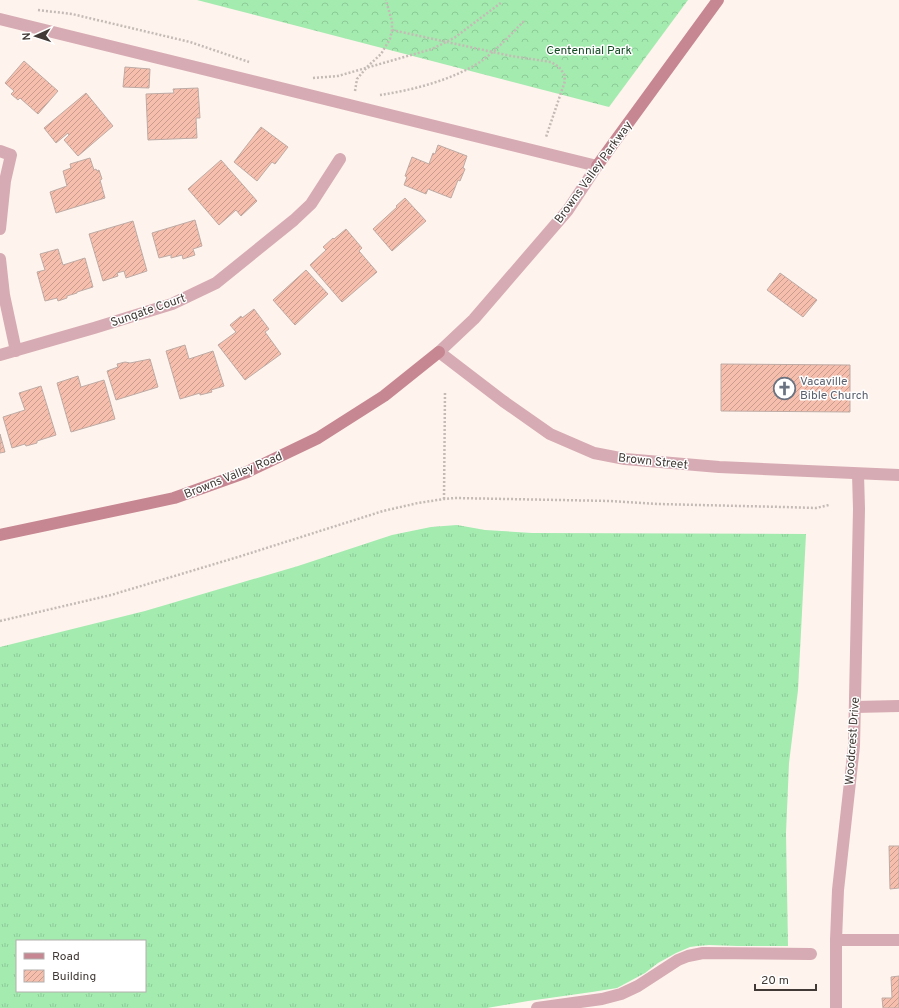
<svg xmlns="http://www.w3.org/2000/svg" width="899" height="1008" font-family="Overpass,sans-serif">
	<defs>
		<pattern id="grass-tufts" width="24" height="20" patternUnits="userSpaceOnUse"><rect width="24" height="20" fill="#a3ebaf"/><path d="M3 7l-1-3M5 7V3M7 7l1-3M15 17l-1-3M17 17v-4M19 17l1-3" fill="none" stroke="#8dca97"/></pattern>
		<pattern id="forest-crowns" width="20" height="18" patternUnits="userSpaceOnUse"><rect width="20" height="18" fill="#a3ebaf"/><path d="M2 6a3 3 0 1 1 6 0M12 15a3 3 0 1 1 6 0" fill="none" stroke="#8dca97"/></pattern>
		<pattern id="building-hatch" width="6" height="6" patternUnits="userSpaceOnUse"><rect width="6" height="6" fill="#f6beac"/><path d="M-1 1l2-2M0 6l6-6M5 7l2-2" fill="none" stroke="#c99b8d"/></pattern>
	</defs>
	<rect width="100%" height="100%" fill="#fef3ed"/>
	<!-- grass -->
	<path fill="url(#grass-tufts)" fill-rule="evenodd" d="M457,525l28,5 47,3 274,1 -8,156 -9,73 -3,70 2,113h-50l-29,-1 -12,1 -7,1 -14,6 -18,10 -13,10 -28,15 -25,4 -64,9 -41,7h-487v-361l145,-36 153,-45 94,-31 39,-8zM17,941h128v50h-128z"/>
	<!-- forest -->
	<path fill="url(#forest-crowns)" d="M197,0h491l-79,107z"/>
	<!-- building -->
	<path fill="url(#building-hatch)" stroke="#beaba5" d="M24,61l34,30 -20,23 -18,-16 -2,2 -7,-6 3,-3 -9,-8z
		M125,67l25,2 -1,19 -26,-1z
		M198,88l2,30h-4l1,20 -49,2 -2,-46 28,-1 -1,-4z
		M86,93l27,33 -35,30 -14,-16 5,-5 -1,-2 -12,10 -12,-15z
		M261,127l27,20 -13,17 -3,-2 -15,19 -23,-19z
		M438,145l29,11 -4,12 2,1 -5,12 -2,-1 -7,18 -23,-9 -2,5 -22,-9 3,-8 -2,-1 7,-19 17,7 4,-11 2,1z
		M90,158l4,12 2,-1 1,2 2,-1 3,9 -2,1 5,18 -49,15 -6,-21 17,-6 -4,-15 8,-3 -1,-4z
		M221,160l36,41 -16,15 -5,-6 -17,15 -31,-36z
		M405,198l21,23 -34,30 -19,-22 24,-22 -1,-1z
		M195,220l7,26 -9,3 2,6 -12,4 -1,-4 -11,3v-3l-12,3 -7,-25z
		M133,221l14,50 -21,7 -2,-7 -7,2 1,3 -15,5 -14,-47z
		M346,229l16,19 -3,3 18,21 -35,30 -32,-37 16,-15 -3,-3 10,-9 1,1z
		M58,249l5,16 22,-7 8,29 -16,5v1l-10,3v2l-9,3 -1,-3 -12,3 -8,-29 8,-2 -5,-16z
		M306,270l22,24 -33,31 -22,-25z
		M780,273l37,27 -14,17 -36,-27z
		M254,309l15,20 -4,3 16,22 -36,26 -27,-35 18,-13 -6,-7 11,-9 1,2z
		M185,345l4,14 24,-8 11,35 -13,4 1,2 -12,3v-2l-20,6 -14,-48z
		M150,359l8,28 -42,13 -9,-29 11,-4 -1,-3 8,-2 5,1z
		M721,364l129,1v47l-129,-1z
		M78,376l3,11 23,-7 11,39 -44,13 -14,-49z
		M41,386l15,49 -19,6v2l-11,3 -1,-2 -13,4 -9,-31 22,-7 -6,-17z
		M0,434l5,18 -5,1z
		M889,846h10v42l-9,1z
		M899,976v32h-16l-1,-10h10l-1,-21z"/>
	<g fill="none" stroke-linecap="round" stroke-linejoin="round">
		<!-- path -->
		<path stroke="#c5bbb6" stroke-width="2.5" stroke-dasharray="2 2" stroke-linecap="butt" d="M38,10l34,4 118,28 59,20
			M392,30l119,26 40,6 8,5 5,7 1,7 -19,56
			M313,78l25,-2 94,-27 22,-11 48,-36
			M355,91l2,-12 10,-12 14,-13 9,-15 2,-9v-8l-6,-22
			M380,95c33,-5 72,-15 100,-33 17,-12 31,-28 45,-42
			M444,499l1,-107
			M0,621l111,-26 127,-38 145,-46 35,-8 26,-4 11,-1 156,3 47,3 125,3 33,1 13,-3"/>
		<!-- service -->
		<path stroke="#d7abb3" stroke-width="12" d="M0,19l597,147
			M537,1008l65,-9 19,-5 17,-8 40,-26 10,-4 15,-3 108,1"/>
		<!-- minor -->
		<path stroke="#d7abb3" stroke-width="12" d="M0,151l11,4 -6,26 -5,48
			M0,259l4,36 12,56
			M0,355l94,-27 78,-24 44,-21 78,-63 17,-16 29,-45
			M855,707l44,-1
			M836,940h63"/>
		<!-- tertiary -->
		<path stroke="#d7abb3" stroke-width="12" d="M597,166l-29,44 -94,109 -35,33 64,49 47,33 44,19 31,6 94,8 180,8
			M836,1008v-68l2,-50 16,-144 5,-237 -1,-35"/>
		<!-- secondary -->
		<path stroke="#c68793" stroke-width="12" d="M597,166l21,-29 100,-137
			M0,535l174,-37 73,-26 71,-34 66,-42 55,-44"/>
	</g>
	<!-- icons -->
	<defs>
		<symbol id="church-ring" viewBox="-11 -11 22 22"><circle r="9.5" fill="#fff" stroke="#6b7280" stroke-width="1.5"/><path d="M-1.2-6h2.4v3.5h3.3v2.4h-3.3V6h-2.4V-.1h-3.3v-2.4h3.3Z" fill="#6b7280"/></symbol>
	</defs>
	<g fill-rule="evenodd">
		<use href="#church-ring" x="772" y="376" width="25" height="25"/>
	</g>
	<g text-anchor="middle" stroke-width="3" stroke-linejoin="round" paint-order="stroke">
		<!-- park labels -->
		<g font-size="12" fill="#134b23" stroke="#fff">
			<text x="589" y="54">Centennial Park</text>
		</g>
		<!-- street labels -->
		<g font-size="12" fill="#403935" stroke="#fff">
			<text transform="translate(593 172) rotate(-54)" y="4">Browns Valley Parkway</text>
			<text transform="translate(148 310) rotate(-19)" y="4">Sungate Court</text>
			<text transform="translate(653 461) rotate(6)" y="4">Brown Street</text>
			<text transform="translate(233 475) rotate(-22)" y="4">Browns Valley Road</text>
			<text transform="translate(852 741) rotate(-86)" y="4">Woodcrest Drive</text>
		</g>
		<!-- worship labels -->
		<g font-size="12" fill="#5b616d" stroke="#fff" text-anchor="start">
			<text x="800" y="385">Vacaville<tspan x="800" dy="14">Bible Church</tspan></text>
		</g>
	</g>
	<!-- legend -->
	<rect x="16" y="940" width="130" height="52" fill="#ffffff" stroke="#b3b0ae"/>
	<rect x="24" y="953" width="20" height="6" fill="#c68793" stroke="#b3b0ae"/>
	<text x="52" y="960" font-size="12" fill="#403935">Road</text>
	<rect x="24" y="970" width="20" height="12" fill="url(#building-hatch)" stroke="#b3b0ae"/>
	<text x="52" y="980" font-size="12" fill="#403935">Building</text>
	<!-- north arrow -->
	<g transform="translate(36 36) rotate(267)" stroke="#ffffff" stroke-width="3" paint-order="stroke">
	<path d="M0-3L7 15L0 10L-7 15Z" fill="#403935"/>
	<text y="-6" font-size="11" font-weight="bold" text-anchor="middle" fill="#403935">N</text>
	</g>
	<!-- scale -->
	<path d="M755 984v6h61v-6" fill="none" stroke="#403935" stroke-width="2"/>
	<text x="761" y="984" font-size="12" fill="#403935" stroke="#ffffff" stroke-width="3" paint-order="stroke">20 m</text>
</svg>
